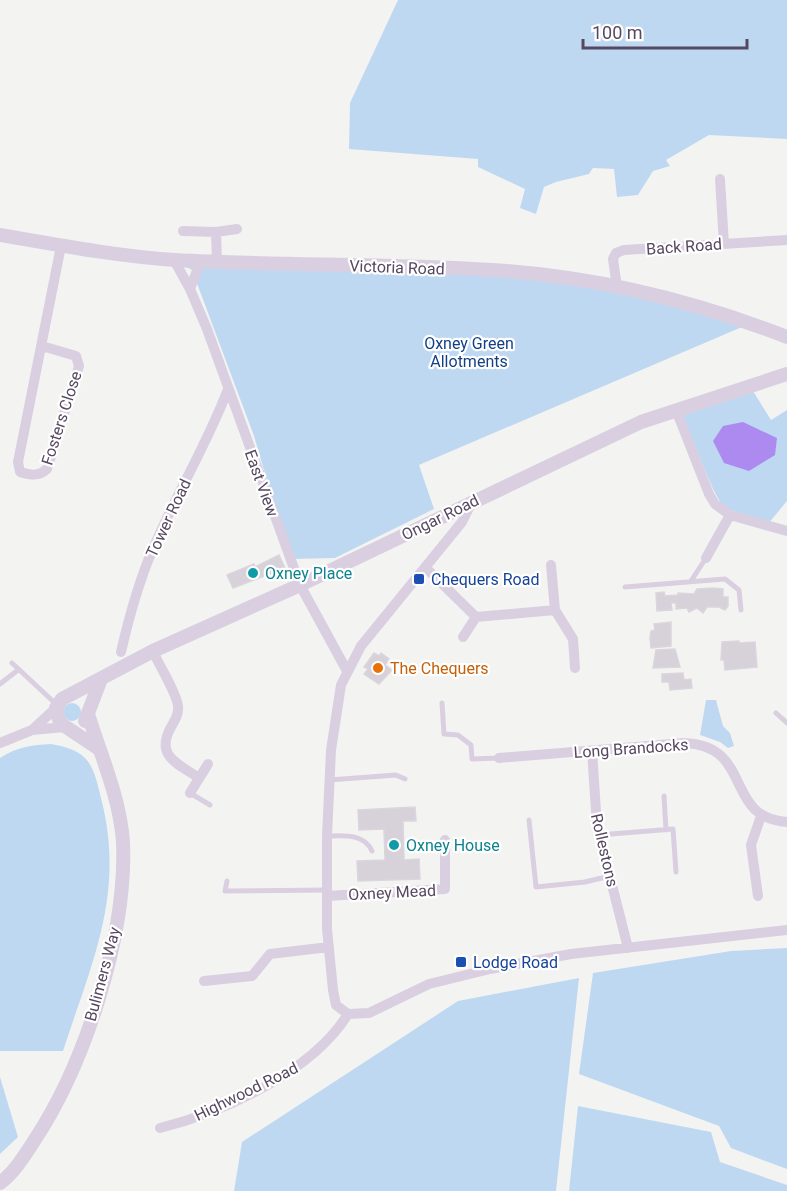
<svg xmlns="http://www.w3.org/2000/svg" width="787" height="1191" font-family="Roboto,sans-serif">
	<rect width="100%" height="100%" fill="#f3f4f1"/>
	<!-- green -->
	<path fill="#bfd8f2" d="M398,0h389v139l-78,-4 -43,25 4,6 -17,5 -15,24 -21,2 -3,-28 -21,-1 -4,6 -33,8 -12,5 -8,27 -16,-6 5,-19 -47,-22v-8l-129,-10 1,-46z
		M174,260l375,16 200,48 -330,141 15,44 -99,49 -42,1h-3l-36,-123 -62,-166z
		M753,391l18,29 16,-10v91l-19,23 -45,-17 -10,-18 -33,-78z
		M706,700h10l7,26 7,7 4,13 -6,2 -8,-6 -20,-7z
		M63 712a9 9 0 1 1 18 0a9 9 0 1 1-18 0Z
		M51,744c40,7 42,21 51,58 23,93 -11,163 -39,249h-63v-293c17,-11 31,-13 51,-14z
		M787,948v221l-56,-21 -12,-22 -140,-52 14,-101 138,-22z
		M579,978l-23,213h-322l8,-49 216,-141z
		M0,1077l18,60 -18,17z
		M578,1106l133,26 9,30 67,23v6h-218z"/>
	<!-- water -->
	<path fill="#ac8af0" d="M743,422l34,16 -2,17 -26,16 -25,-8 -11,-22 10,-15z"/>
	<!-- building -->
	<path fill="#d7d1d9" stroke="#dbd5dd" stroke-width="1.5" d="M279,555l6,13 -52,20 -6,-13 27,-11 1,3z
		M713,588l10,1v8h5v9l-3,4 -6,-3h-12l-4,6 -6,-5 -8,4 -2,-4 -11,1v-6h-5l1,7 -15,1 -1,-18 8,-1 1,4 13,-1v-2l16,1 3,-5z
		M671,622v24l-20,2 -1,-10 1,-7 4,-1 -1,-6z
		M739,641v2l16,-1 2,25 -32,3 -1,-10h-3l1,-18z
		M675,649l5,18 -27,1 3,-18z
		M374,653l5,3 2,-3 8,6 -4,6 7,5 -13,14 -15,-10 4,-5 -4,-2z
		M683,673l1,7 7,-1 1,9 -22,2 -1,-8h-7v-8z
		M415,807l1,14h-13l1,39 15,-1 1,20 -62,2 -1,-20 28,-1 -1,-31 -25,1 -1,-20z"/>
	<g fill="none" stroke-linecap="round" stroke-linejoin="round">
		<!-- service -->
		<path stroke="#dacfe1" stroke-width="5" d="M691,581l15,-23
			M625,587l100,-8 14,11 2,20
			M12,663l44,41
			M0,684l18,-14
			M442,703l2,31 14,1 13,10 1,14 27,-1
			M776,713l11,10
			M329,780l67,-5 9,4
			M190,793l20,12
			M664,796l2,34
			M529,820l7,67 49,-5 25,-6
			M599,835l74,-6 3,43
			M327,836c16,0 37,-3 45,15
			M227,881l-2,10 102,-1"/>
		<!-- minor -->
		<path stroke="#dacfe1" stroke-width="10" d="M720,179l4,65
			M183,231l33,1 1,29
			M216,232l21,-3
			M174,260l16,29 17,40 93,256 47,86
			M617,287l-4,-28 3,-6 8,-3 163,-10
			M190,289l11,-29
			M42,346l34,10 3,10 -32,103c-9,8 -16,6 -27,3l-2,-10 43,-216
			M676,410l33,84 6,10 15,11 -24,43
			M730,515l57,16
			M425,567l51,50
			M555,610l18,29 2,29
			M463,637l13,-20 79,-7 -4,-45
			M153,651c6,15 23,40 25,55 1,8 -3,14 -7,21 -16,29 6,36 28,51
			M121,652c8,-35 17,-68 31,-101 23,-55 55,-106 76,-162
			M32,730l24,-22
			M0,743l32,-13 33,-3
			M592,751l5,75 31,122
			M499,758l185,-15c70,2 39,75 103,79
			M190,793l18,-29
			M327,896l118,-7v-49
			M758,896l-7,-51 10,-29
			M204,981l48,-5 18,-22 59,-7
			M348,1014l-12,-9 -3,-15 -6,-61v-93l4,-86 10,-65 20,-39 101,-124 10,-20
			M348,1014l21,-1 60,-29 61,-15 81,-15 216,-24
			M160,1128c64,-16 152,-56 188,-114"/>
		<!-- tertiary -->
		<path stroke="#dacfe1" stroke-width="14" d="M0,235c58,10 116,21 175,25 105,6 212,3 317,10 100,6 202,31 295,67
			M85,721l16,-42
			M99,749l-39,-26 -4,-15 6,-9 91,-48 147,-66 341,-163 146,-48
			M0,1183c14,-10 25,-28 34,-42 51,-77 93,-206 89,-299 -3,-44 -22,-86 -35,-128"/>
	</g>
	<!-- markers -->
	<g fill="#0f9aa8" stroke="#fff" stroke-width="2">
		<circle cx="253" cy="573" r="6"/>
		<circle cx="394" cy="845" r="6"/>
	</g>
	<g fill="#1a4fb4" stroke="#fff" stroke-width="2">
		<rect x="413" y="573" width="12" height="12" rx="3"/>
		<rect x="455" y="956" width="12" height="12" rx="3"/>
	</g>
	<circle fill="#e8710a" stroke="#fff" stroke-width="2" cx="378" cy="668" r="6"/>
	<g text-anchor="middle" stroke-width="4.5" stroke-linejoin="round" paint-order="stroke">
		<!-- street labels -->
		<g font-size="16" fill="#564860" stroke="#fff">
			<text transform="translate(684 246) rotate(-4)" y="6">Back Road</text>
			<text transform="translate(397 267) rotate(2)" y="6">Victoria Road</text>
			<text transform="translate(61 418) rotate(-72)" y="6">Fosters Close</text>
			<text transform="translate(262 483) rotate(70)" y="6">East View</text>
			<text transform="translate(440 517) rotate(-26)" y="6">Ongar Road</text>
			<text transform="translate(168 518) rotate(-65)" y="6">Tower Road</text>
			<text transform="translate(631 748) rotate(-4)" y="6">Long Brandocks</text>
			<text transform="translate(605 850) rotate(77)" y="6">Rollestons</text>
			<text transform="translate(392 892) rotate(-3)" y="6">Oxney Mead</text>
			<text transform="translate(102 974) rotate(-75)" y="6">Bulimers Way</text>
			<text transform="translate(246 1091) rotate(-26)" y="6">Highwood Road</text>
		</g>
		<!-- park labels -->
		<g font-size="16" fill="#133f86" stroke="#fff">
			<text x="469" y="349">Oxney Green<tspan x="469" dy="18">Allotments</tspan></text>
		</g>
		<!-- culture labels -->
		<g font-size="16" fill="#0d838f" stroke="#fff" text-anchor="start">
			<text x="265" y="579">Oxney Place</text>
			<text x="406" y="851">Oxney House</text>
		</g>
		<!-- transit labels -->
		<g font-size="16" fill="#164399" stroke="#fff" text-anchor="start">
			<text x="431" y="585">Chequers Road</text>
			<text x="473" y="968">Lodge Road</text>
		</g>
		<!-- food labels -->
		<g font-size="16" fill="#c56008" stroke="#fff" text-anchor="start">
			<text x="390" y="674">The Chequers</text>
		</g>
	</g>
	<!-- scale -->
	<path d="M583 39v9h164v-9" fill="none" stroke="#564860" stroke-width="3"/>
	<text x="592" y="39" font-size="18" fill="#564860" stroke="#ffffff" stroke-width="4.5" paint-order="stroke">100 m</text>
</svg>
